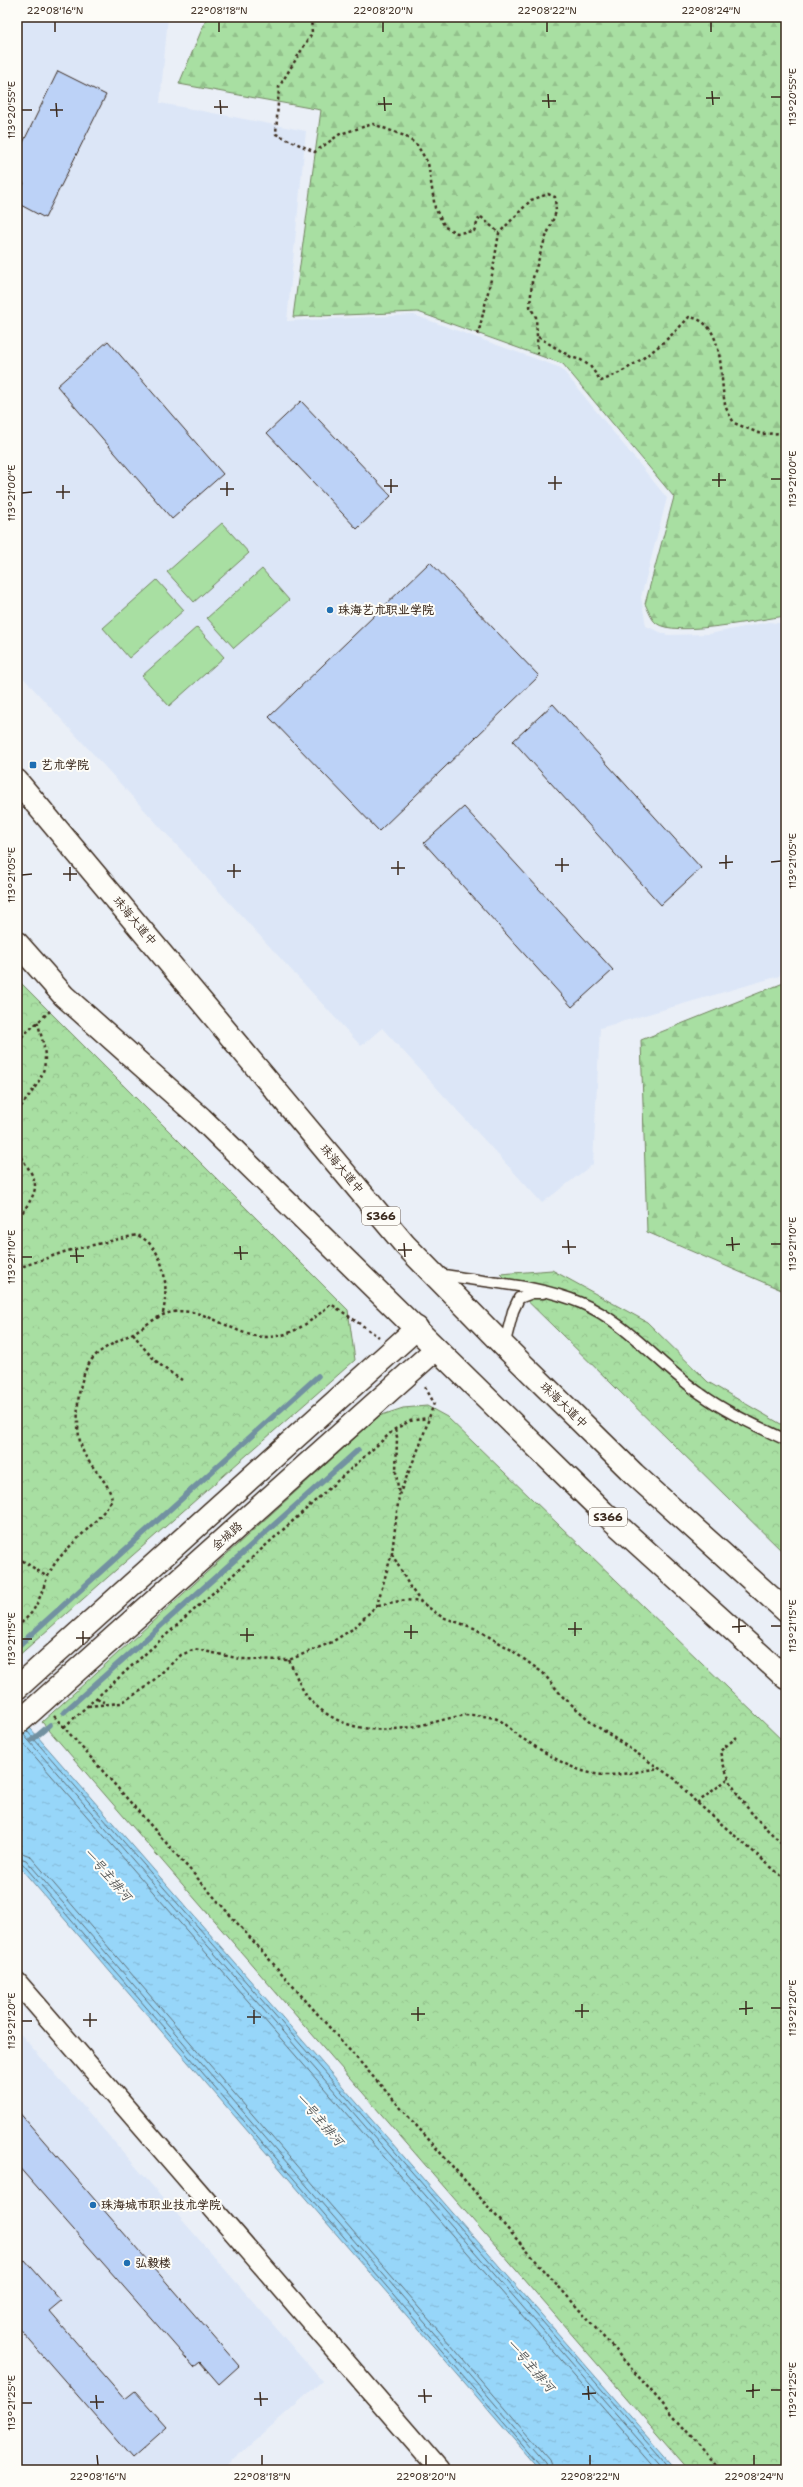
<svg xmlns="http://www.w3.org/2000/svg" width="803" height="2487" font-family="'Shantell Sans','LXGW WenKai TC',sans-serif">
	<defs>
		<pattern id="forest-firs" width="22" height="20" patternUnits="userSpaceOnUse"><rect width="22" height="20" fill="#a8dfa2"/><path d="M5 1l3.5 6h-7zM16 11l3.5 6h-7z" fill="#92c08b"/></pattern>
		<pattern id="park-crowns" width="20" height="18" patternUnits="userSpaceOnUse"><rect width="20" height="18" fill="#a8dfa2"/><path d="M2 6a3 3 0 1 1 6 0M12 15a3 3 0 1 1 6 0" fill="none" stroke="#92c08b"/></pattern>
		<pattern id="water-ripples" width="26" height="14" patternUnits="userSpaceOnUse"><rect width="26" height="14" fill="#97d6f9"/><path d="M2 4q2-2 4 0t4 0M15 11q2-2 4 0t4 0" fill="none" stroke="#83b8d5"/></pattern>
	</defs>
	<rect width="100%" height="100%" fill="#eaeff7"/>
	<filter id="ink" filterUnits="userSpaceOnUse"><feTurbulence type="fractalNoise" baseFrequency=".025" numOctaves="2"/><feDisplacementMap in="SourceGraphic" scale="8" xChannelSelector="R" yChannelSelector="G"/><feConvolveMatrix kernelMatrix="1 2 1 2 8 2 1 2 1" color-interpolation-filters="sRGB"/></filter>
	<g filter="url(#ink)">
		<!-- built -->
		<path fill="#dce6f7" d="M17,17h151l-8,86 146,28 -19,190 127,-6 147,53 106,130 -26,99 5,29 21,9 42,-1 60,-12 17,2v337l-7,15 -179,52 -7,136 -51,39 -160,-175 -21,18 -344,-375z
			M17,2030l305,351 -100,89h-205z"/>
		<!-- green -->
		<path fill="#a8dfa2" stroke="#728460" d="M222,523l27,30 -55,49 -27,-30z
			M262,569l27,31 -55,48 -27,-30z
			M157,580l27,30 -55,48 -26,-30z
			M197,627l27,30 -55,49 -27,-30z"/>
		<!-- forest -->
		<path fill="url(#forest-firs)" stroke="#728460" d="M207,17h579v599c-26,3 -112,22 -130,7 -5,-4 -8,-14 -11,-19l29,-107 -111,-133 -145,-52 -125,5 28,-207 -142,-26z
			M786,982v310l-139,-60 -6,-192z"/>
		<!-- park -->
		<path fill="url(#park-crowns)" stroke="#728460" d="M17,979l331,331 7,50 -338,297z
			M552,1270l95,52 61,60 78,45v128l-286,-281z
			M427,1406l20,11 339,327v726h-97l-647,-748 337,-306 24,-8z"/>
		<!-- water -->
		<path fill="url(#water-ripples)" stroke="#7291a1" d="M17,1713l660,757h-137l-523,-606z"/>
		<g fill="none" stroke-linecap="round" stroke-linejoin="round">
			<!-- shore -->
			<path stroke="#606f76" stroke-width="1" d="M27,1731l645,739
				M23,1734l642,736
				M17,1736l640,734
				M17,1851l13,5 519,603 4,11
				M17,1857l9,3 519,602 2,8
				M17,1862l5,1 519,603 1,4"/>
			<!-- stream -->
			<path stroke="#7291a1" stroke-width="5.5" d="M17,1647l301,-271
				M64,1712l294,-262
				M32,1740l18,-15"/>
		</g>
		<!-- building -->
		<path fill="#bcd2f7" stroke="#3b2a1e" d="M58,71l48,24 -61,123 -28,-15v-5l7,-15 -7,-3v-25z
			M108,341l115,133 -51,45 -115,-133z
			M301,401l90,95 -34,33 -90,-96z
			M430,562l109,114 -160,155 -110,-114z
			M553,704l148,164 -40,37 -148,-164z
			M464,807l149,163 -41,37 -148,-164z
			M17,2110l222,256 -20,18 -19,-22 -6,5 -177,-202z
			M25,2260l36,41 -12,10 76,88 10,-8 32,36 -35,31 -115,-132v-59z"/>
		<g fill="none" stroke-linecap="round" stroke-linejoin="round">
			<defs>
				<path id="service" d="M439,1274c47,9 97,10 142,29 47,20 79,63 120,91 26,19 56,32 85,46
					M504,1346l9,-35 6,-13 13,-5h11"/>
				<path id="minor" d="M17,1982l422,488"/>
				<path id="tertiary" d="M17,1688l400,-360
					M17,1724l419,-375"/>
				<path id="trunk" d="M17,781l388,464 99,101 130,128 152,137
					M17,943l47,53 137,122 402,394 183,166"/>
			</defs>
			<!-- service casing -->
			<use href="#service" stroke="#3b2a1e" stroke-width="13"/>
			<!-- minor casing -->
			<use href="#minor" stroke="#3b2a1e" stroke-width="22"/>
			<!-- tertiary casing -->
			<use href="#tertiary" stroke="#3b2a1e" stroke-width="25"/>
			<!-- trunk casing -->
			<use href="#trunk" stroke="#3b2a1e" stroke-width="25"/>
			<!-- path -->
			<path stroke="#3b2a1e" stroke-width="2.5" stroke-dasharray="3 3" stroke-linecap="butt" d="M296,17l4,2 11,-2
				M311,17l1,16 -33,54 -3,47 39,18 25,-18 33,-10 32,12 12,9 11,18 7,45 10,19 12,6 17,-2 6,-15 19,17
				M478,335l14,-60 7,-42 32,-33 17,-6 7,3 1,15 -12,30 -12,39 -2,26 6,10 2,39
				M538,337l33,20 10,3 9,6 11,15c32,-12 65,-38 88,-64 37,5 30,59 36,87 1,6 6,13 9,19l27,11 25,-1
				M17,1041l33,-30
				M17,1112c29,-39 35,-43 20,-91
				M17,1152c24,33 24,35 0,68
				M17,1265l7,1 43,-15 70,-16c28,12 32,51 26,78
				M133,1333c14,21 27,34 49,47
				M395,1429l2,8 -1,36 3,22
				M392,1554l18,33 11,15 21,15 32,11 36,21 33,24 20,24 32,28 80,54 20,22 91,79
				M17,1557l29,19
				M378,1605l28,-5 15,2
				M17,1627c5,-5 13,-11 17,-18 9,-15 11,-32 22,-47 17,-22 40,-37 56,-62 -3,-18 -17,-28 -26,-43 -6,-10 -8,-23 -8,-35 -2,-20 3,-55 19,-68 11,-9 24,-14 36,-21 21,-12 31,-25 58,-21 26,4 49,26 77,25 26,-1 43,-16 63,-33l48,33
				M289,1660c6,12 12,30 21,40 32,33 74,34 116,24 28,-6 38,-13 68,-6 11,3 19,15 29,21 25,15 52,35 82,36 18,0 37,-4 54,-7
				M97,1698l10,6
				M88,1706l33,-3 24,-15 36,-33 14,-6 46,10 48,1 43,-18 22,-14 23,-23 15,-52 7,-58 21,-50 14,-42 -10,-18
				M54,1716l667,754
				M64,1727l331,-298 15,-8 18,-3
				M737,1737l-17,14c8,41 36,69 66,96
				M697,1803l32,-25"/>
			<!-- service -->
			<use href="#service" stroke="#fdfcf7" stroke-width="10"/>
			<!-- minor -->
			<use href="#minor" stroke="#fdfcf7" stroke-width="19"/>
			<!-- tertiary -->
			<use href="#tertiary" stroke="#fdfcf7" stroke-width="22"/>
			<!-- trunk -->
			<use href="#trunk" stroke="#fdfcf7" stroke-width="22"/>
		</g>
	</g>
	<!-- ticks -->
	<path fill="none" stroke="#3b2a1e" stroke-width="1.5" d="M55,22v10M219,22v10M383,22v10M547,22v10M711,22v10M712,91l1,14M548,94l1,14M384,97l1,14M771,97h10M706,98h14M220,100l1,14M542,101h14M56,103l1,14M378,104h14M214,107h14M22,110h10M50,110h13M719,473v14M555,476v14M391,479v14M771,479h10M712,480h14M227,482v14M548,483h14M63,485v14M384,486h14M220,489h14M56,492h14M22,493l10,-1M726,855v14M562,858v14M398,861v14M771,862l10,-1M719,863l14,-1M234,864v14M555,865h14M70,867v14M391,868h14M227,871h14M63,874h14M22,875l10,-1M732,1237l1,14M568,1240l1,14M404,1243l1,14M771,1244h10M726,1245l14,-1M240,1246l1,14M562,1247h14M76,1249l1,14M398,1250h14M234,1253h14M70,1256h14M22,1257h10M739,1619v14M575,1622v14M411,1625v14M771,1626h10M732,1627l14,-1M247,1628v14M568,1629h14M83,1631v14M404,1632h14M240,1635h14M76,1638h14M22,1639h10M746,2001v14M582,2004v14M418,2007v14M771,2008h10M739,2009l14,-1M254,2010v14M575,2011h14M90,2013v14M411,2014h14M247,2017h14M83,2020h14M22,2021h10M753,2384v14M588,2386l1,14M424,2389l1,14M771,2390h10M746,2391l14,-1M260,2392l1,14M582,2394l14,-1M96,2395l1,14M418,2396h14M254,2399h14M90,2402h14M22,2403h10M97,2455l1,10M262,2455v10M426,2455v10M590,2455v10M754,2455v10"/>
	<!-- markers -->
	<g fill="#1f6fb2" stroke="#fdfcf7" stroke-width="1.5">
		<circle cx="330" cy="610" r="4"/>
		<rect x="29" y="761" width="8" height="8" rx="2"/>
		<circle cx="93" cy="2205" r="4"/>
		<circle cx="127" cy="2263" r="4"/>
	</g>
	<g text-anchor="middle" stroke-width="4" stroke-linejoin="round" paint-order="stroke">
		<!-- shield labels -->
		<g fill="#fdfcf7" stroke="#75695f" stroke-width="1">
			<rect x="362" y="1207" width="38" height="18" rx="3"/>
			<rect x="589" y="1508" width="38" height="18" rx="3"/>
		</g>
		<g font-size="11" font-weight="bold" fill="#3b2a1e">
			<text x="381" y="1220">S366</text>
			<text x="608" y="1521">S366</text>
		</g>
		<!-- poi labels -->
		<g font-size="12" font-weight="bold" fill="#3b2a1e" stroke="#fdfcf7" text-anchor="start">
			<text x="338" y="614">珠海艺术职业学院</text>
			<text x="41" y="769">艺术学院</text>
			<text x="101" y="2209">珠海城市职业技术学院</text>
			<text x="135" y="2267">弘毅楼</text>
		</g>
		<!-- street labels -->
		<g font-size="12" fill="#3b2a1e" stroke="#fdfcf7">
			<text transform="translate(135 921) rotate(50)" y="4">珠海大道中</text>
			<text transform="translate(342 1169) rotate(50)" y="4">珠海大道中</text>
			<text transform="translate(564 1405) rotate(44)" y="4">珠海大道中</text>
			<text transform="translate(227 1536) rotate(-42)" y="4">金城路</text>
		</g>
		<!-- water labels -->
		<g font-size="13" font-style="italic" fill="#525555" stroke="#fdfcf7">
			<text transform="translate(108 1874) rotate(49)" y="5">一号主排河</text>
			<text transform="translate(320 2119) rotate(49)" y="5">一号主排河</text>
			<text transform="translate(531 2365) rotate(49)" y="5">一号主排河</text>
		</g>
	</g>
	<!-- margin -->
	<rect width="803" height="2487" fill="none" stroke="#fdfcf7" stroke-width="44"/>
	<rect x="22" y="22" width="759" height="2443" fill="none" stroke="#3b2a1e" stroke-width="1.5"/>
	<g font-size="10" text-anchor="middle" fill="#3b2a1e">
		<text x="55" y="14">22°08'16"N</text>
		<text x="219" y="14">22°08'18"N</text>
		<text x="383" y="14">22°08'20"N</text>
		<text x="547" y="14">22°08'22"N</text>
		<text x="711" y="14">22°08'24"N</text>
		<text transform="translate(792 97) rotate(-90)" y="4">113°20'55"E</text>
		<text transform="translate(11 110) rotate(-90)" y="4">113°20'55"E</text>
		<text transform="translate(792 479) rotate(-90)" y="4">113°21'00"E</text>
		<text transform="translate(11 493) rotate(-90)" y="4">113°21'00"E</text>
		<text transform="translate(792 861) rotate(-90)" y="4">113°21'05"E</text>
		<text transform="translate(11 875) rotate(-90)" y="4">113°21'05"E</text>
		<text transform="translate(792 1244) rotate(-90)" y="4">113°21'10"E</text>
		<text transform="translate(11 1257) rotate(-90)" y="4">113°21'10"E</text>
		<text transform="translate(792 1626) rotate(-90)" y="4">113°21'15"E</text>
		<text transform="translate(11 1639) rotate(-90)" y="4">113°21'15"E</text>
		<text transform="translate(792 2008) rotate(-90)" y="4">113°21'20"E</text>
		<text transform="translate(11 2021) rotate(-90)" y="4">113°21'20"E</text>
		<text transform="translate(792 2390) rotate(-90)" y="4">113°21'25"E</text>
		<text transform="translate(11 2403) rotate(-90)" y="4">113°21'25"E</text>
		<text x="98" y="2480">22°08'16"N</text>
		<text x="262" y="2480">22°08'18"N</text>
		<text x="426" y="2480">22°08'20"N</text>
		<text x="590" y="2480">22°08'22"N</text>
		<text x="754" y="2480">22°08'24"N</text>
	</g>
</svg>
